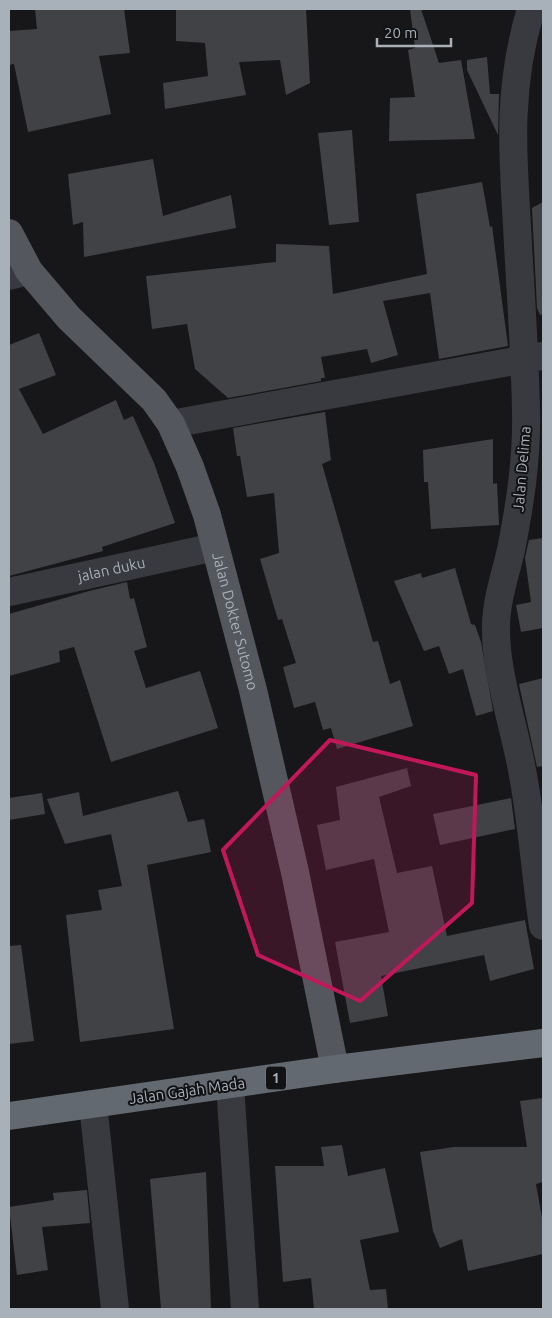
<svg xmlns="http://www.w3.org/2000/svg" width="552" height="1318" font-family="Ubuntu,sans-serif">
	<rect width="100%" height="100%" fill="#171719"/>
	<!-- building -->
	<path fill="#414246" d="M35,9h89l6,44 -31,3 12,58 -83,18 -14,-68 -5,1v-34l28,-2z
		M176,9h130l4,74 -24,12 -6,-35 -41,2 7,33 -81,14 -2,-26 45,-7 -3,-33 -29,-2z
		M410,9h11l18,54 22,-3 14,79 -86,2 1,-43 25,-1 -7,-47 7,-2z
		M487,57l3,37h9l-1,41 -31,-65v-10z
		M352,130l7,92 -30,3 -11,-92z
		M153,159l10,57 68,-21 5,33 -152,29 -1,-35 -10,3 -5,-51z
		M482,182l8,45 2,-1 16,120 -69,13 -9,-66 -47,8 15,54 -27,8 -4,-14 -46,8 4,21h-4v3l-93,17 -33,-29 -8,-45 -35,5 -6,-53 130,-14v-18l53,2 4,48 94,-20 -11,-80z
		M543,202v112l-3,1 -3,-7 -5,-100z
		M39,333l17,42 -37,14 24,45 73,-34 8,20 9,-4 21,47 21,60 -73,24 1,4 -94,25v-231z
		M325,412l6,48 -9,4 51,178 5,-1 12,43 10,-4 13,46 -76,23 -6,-21 -8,2 -8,-28 -21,6 -11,-41 13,-4 -14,-44 -4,1 -18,-61 19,-6 -5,-60 -27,4 -7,-41h-3l-4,-28z
		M493,439v45l4,-1 2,42 -68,4 -3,-47h-4l-1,-32z
		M543,538v90l-22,4 -5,-27 15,-3 -6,-44 4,-18z
		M455,568l16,56 4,1 6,17 12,69 -17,5 -13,-47 -14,5 -10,-28 -15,5 -30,-70 27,-8 1,5z
		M127,582l3,17 4,-1 13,49 -13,4 12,37 54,-17 18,57 -107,34 -37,-115 -15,4 1,11 -51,14v-62l80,-23z
		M543,678v88l-6,1 -18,-83z
		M407,768l4,18 -32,11 18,76 35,-7 15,70 78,-16 9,49 -44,12 -6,-26 -103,21 7,40 -38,7 -15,-81 54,-10 -15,-73 -48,11 -9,-45 23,-5 -4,-33z
		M178,791l10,31 16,-3 7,33 -64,13 27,164 -94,13 -14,-127 36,-5 -4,-20 24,-4 -11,-52 -46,10 -18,-45 32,-7 4,24z
		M42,793l3,21 -36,6v-22z
		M511,798l4,31 -75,16 -7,-31z
		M21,945l13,96 -25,3v-98z
		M543,1098v84l-7,2 7,39v31l-75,17 -6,-32 -22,9 -7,-17 -13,-79 34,-5h73l-7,-46z
		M342,1145l6,31 37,-8 14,64 -39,8 10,50 16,-1 2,20h-74l-3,-31 -28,4 -8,-116h49l-3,-19z
		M206,1172l5,137h-50l-11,-130z
		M87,1190l3,33 -48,4 6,43 -31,5 -8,-68 45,-7 -1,-7z"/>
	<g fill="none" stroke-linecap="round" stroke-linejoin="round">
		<!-- minor -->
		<g stroke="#383a3f" stroke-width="28">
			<path d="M531,9c-23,76 -19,139 -14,216 3,62 8,124 9,187 1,47 -6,92 -15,138 -6,26 -15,51 -15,77 -1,42 17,96 25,138 11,53 14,108 22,161"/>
			<path d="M9,276l20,-5"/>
			<path d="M171,424l371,-68"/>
			<path id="s1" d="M9,592l206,-45"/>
			<path d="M230,1085l15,224"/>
			<path d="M93,1104l22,205"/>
		</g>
		<!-- major -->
		<path stroke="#54575e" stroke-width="28" id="s2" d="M9,233l20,38 40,47 85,82 17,24 19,43 17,48 46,175 42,182 40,197"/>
		<!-- highway -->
		<path stroke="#636970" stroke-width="28" d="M9,1116l326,-47 208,-26"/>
	</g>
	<!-- marked area -->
	<path fill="#c2185b" fill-opacity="0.2" stroke="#c2185b" stroke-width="4" stroke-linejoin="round" d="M330,740l146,35 -4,128 -112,98 -102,-46 -35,-105z"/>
	<g text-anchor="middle" stroke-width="4" stroke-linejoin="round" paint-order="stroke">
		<!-- shield labels -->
		<rect fill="#121214" stroke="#7b8188" stroke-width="1" x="266" y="1066.5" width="20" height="23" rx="4"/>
		<g font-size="14" font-weight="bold" fill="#a8b0ba">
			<text x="276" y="1083">1</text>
		</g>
		<!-- street labels -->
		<g font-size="15" fill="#a8b0ba" stroke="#121214">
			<text transform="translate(522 469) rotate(-85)" y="5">Jalan Delima</text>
			<text dy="5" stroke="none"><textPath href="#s1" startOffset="105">jalan duku</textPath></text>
			<text dy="5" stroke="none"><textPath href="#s2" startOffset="460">Jalan Dokter Sutomo</textPath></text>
			<text transform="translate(187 1091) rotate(-8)" y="5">Jalan Gajah Mada</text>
		</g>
	</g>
	<!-- border -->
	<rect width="552" height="1318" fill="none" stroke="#a8b0ba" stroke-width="20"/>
	<!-- scale -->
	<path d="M377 38v8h74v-8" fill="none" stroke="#a8b0ba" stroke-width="2.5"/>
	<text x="384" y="38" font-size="15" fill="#a8b0ba" stroke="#121214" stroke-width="4" paint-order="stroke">20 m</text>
</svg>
